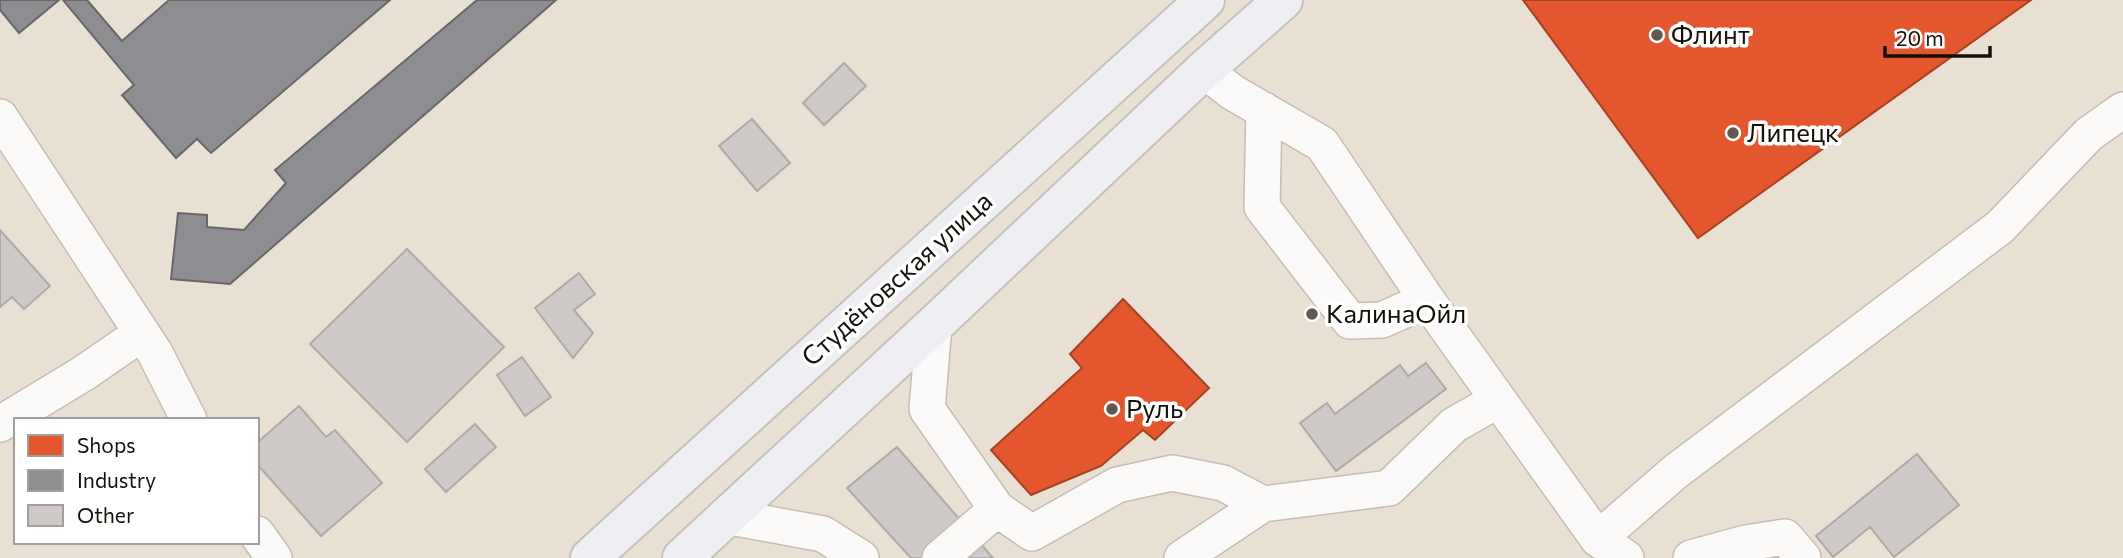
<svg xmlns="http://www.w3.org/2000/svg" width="2123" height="558" font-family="Commissioner,sans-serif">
	<rect width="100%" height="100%" fill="#e9e0d4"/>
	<!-- shops -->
	<path fill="#e4572e" stroke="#a64223" stroke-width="2" d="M1523,0h508l-333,238z
		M1123,299l86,89 -54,52 -12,-10 -42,36 -70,29 -40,-45 91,-82 -12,-14z"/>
	<!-- industry -->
	<path fill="#8d8d92" stroke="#696869" stroke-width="2" d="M0,0h59l-40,33 -19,-23z
		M63,0h24l35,41 47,-41h221l-179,153 -14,-14 -21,19 -54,-63 12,-10z
		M477,0h79l-326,284 -59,-5 7,-66 29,2v12l37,3 42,-47 -11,-13z"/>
	<!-- building -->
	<path fill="#cfc9c8" stroke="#afaaa8" stroke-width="2" d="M844,63l22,23 -42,39 -21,-22z
		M752,119l38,44 -33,28 -38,-45z
		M0,230l50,56 -26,23 -12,-12 -12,10z
		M407,249l97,98 -97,95 -97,-98z
		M579,273l16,21 -21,16 19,23 -20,25 -38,-50z
		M522,357l29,40 -26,19 -28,-41z
		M1426,363l20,26 -110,82 -36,-48 27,-20 8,11 65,-49 8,11z
		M299,406l27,31 9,-7 47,53 -61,53 -64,-72v-21z
		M475,424l21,23 -50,45 -21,-23z
		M897,447l96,111h-82l-64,-70z
		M1917,454l42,51 -65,52 -24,-30 -37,30 -17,-21z"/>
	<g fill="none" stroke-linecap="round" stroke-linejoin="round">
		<defs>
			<path id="minor" d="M1204,70l28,22 90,52 105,156 171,239 77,-67 325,-245 89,-93 34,-24
				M1264,110l-2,97 88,114 32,-1 45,-20
				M0,117l155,236 34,67
				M934,325l-7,84 70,100 -57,49
				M0,424l84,-51 58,-40
				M997,509l35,24 85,-48 55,-12 51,10 40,21
				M725,516l98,18 38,24
				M257,534l17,24
				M1598,539l28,19
				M1182,558l81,-54 126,-16 65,-63 44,-25
				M1691,558l55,-15 39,-6 18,21"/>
			<path id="major" d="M590,558l615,-558
				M682,558l252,-233 270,-255 79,-70"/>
		</defs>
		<!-- minor casing -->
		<use href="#minor" stroke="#c4bdb4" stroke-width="38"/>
		<!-- major casing -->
		<use href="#major" stroke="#c4c0ba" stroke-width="42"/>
		<!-- minor -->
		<use href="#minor" stroke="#fcfaf9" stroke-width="35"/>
		<!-- major -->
		<use href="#major" stroke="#efeef2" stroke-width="38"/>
	</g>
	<!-- markers -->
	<g fill="#5f594f" stroke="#fff" stroke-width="2.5">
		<circle cx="1657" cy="35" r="7"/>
		<circle cx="1733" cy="133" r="7"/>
		<circle cx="1312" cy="314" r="7"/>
		<circle cx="1112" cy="409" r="7"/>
	</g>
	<g text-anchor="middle" stroke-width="7" stroke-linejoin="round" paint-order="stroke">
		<!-- poi labels -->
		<g font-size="26" fill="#151008" stroke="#fff" text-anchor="start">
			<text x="1671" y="44">Флинт</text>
			<text x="1747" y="142">Липецк</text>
			<text x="1326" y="323">КалинаОйл</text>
			<text x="1126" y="418">Руль</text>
		</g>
		<!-- street labels -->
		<g font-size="26" fill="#151008" stroke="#fff">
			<text transform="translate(897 279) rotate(-42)" y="9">Студёновская улица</text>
		</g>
	</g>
	<!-- legend -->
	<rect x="14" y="418" width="245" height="126" fill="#ffffff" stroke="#a19f9c" stroke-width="2"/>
	<rect x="28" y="435" width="35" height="21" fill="#e4572e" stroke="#a19f9c" stroke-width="2"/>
	<text x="77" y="453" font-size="21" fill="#151008">Shops</text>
	<rect x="28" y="470" width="35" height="21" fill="#8d8d92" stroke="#a19f9c" stroke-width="2"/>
	<text x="77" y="488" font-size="21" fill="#151008">Industry</text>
	<rect x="28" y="505" width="35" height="21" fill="#cfc9c8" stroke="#a19f9c" stroke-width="2"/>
	<text x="77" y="523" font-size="21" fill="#151008">Other</text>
	<!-- scale -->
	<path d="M1885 46v10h105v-10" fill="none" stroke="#151008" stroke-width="3.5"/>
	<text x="1896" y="46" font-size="21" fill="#151008" stroke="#ffffff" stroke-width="5" paint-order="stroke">20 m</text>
</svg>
